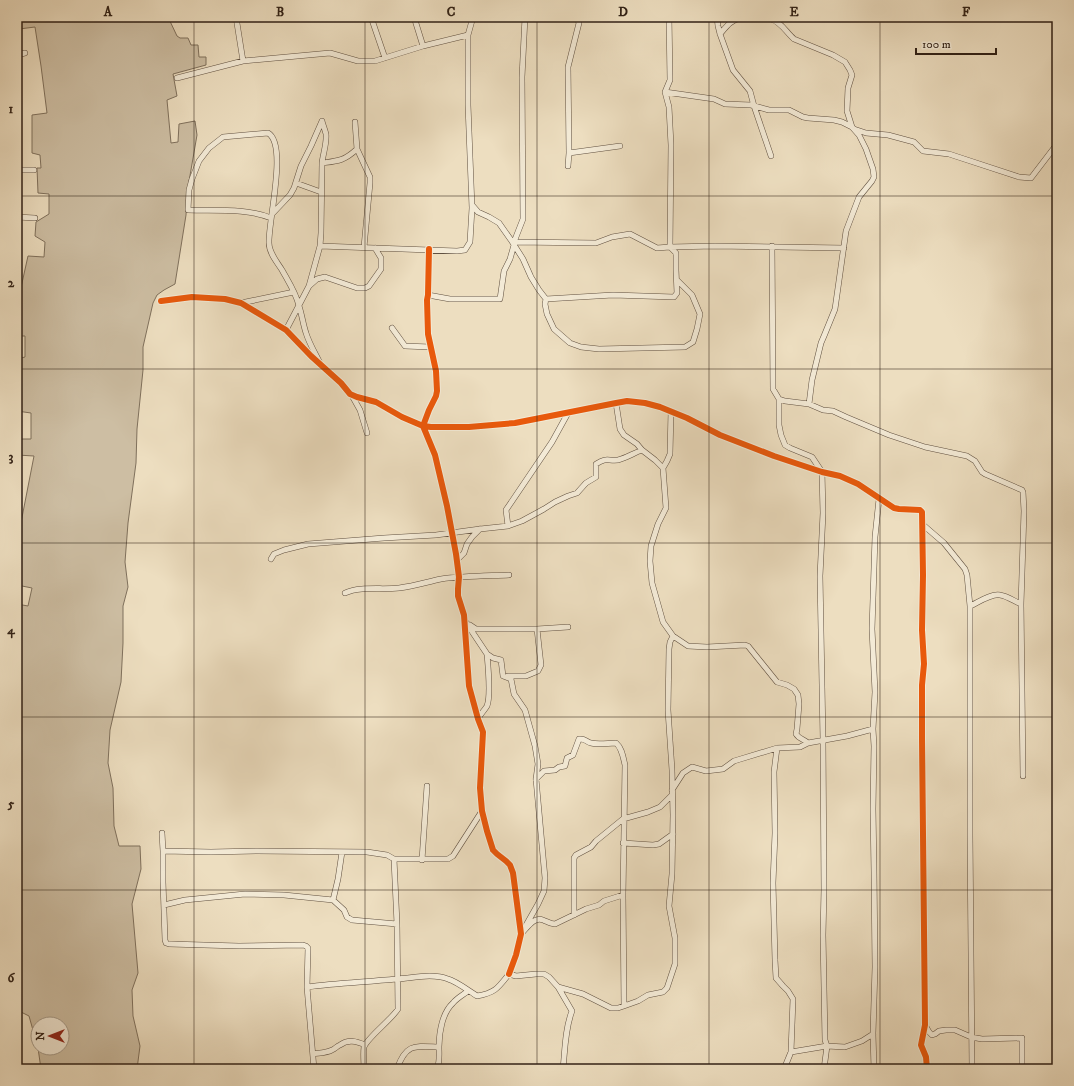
<svg xmlns="http://www.w3.org/2000/svg" width="1074" height="1086" font-family="'IM FELL DW Pica',serif">
	<rect width="100%" height="100%" fill="#eddec0"/>
	<filter id="stains"><feTurbulence type="fractalNoise" baseFrequency=".005" numOctaves="4"/><feColorMatrix values="0 0 0 0 .2 0 0 0 0 .09 0 0 0 0 .02 0 0 0 .5 -.17"/></filter>
	<radialGradient id="worn" r=".72"><stop offset=".6" stop-color="#630" stop-opacity="0"/><stop offset="1" stop-color="#630" stop-opacity=".3"/></radialGradient>
	<!-- green -->
	<path fill="#cdbea3" stroke="#7f705c" d="M17,17h151l9,19 3,2h8l3,7h7l1,12h7v8l-33,9 4,22 -10,4 4,43 7,-1 1,-18 16,-3 2,14 -10,58 -1,22 -11,69 -11,6 -7,5 -4,8 -10,44v23l-6,59 -1,34 -8,60 -3,39 3,25 -5,19v37l-2,39 -11,48 -2,33 5,25 1,38 5,20h21l1,23 -9,35 6,69 -6,17 1,26 7,30 -3,23h-96l-3,-21h24v-24h-24v24l-9,-32 -10,-5 -2,-10v-397l11,2 4,-18 -15,-3v-42l17,-87 -17,-1v-16h14v-26l-14,-2v-52l8,-2v-21h-8v-44h3l8,-36 16,1 1,-15 -10,-6 1,-14 13,-8v-20l-11,-1 -1,-25h4l-1,-13 -8,-2v-38l15,-2 -6,-47 -6,-39 -16,2v19h-2z"/>
	<g fill="none" stroke-linecap="round" stroke-linejoin="round">
		<defs>
			<path id="street" d="M236,17l7,44
				M371,17l14,41
				M414,17l9,29
				M525,17l-3,60 1,142 -9,23 82,1 16,-6 18,-3 27,14 13,-1 45,-1 129,2
				M717,17l1,9 2,8 13,36 17,21 4,15 17,50
				M720,34c6,-7 11,-14 20,-16l31,1c10,3 15,13 23,20l39,16 12,7 5,8 2,5 -4,13 -1,23 5,16
				M17,55l8,-2
				M177,78l66,-17 87,-8 28,8h17l48,-15 45,-11
				M665,92l49,7 11,5 26,1 18,5h20l14,7 5,1 26,2 8,2 10,5 7,8 7,14 7,20 1,8 -2,4 -13,16 -13,34 -11,78 -11,27 -3,7 -9,37 -3,24
				M322,121c1,4 3,9 4,13 1,9 -3,20 -4,29 16,-2 22,-2 35,-14
				M355,122l2,27 13,28v6l-6,64
				M854,129l12,4 22,2 26,7 9,9 26,3 70,23 12,1 26,-34
				M569,153l51,-7
				M568,166l1,-13 -1,-86 11,-44 -2,-6
				M17,170h17
				M296,183l25,9
				M472,205l6,7 11,5 10,6 12,17 12,19 8,18 8,13 7,9 -1,5 2,10 7,15 16,14 11,4 18,2 86,-2 8,-5 4,-13 3,-15 -8,-19 -15,-15
				M273,213l17,-18 4,-7 7,-22 10,-20 11,-25
				M17,217l18,1
				M271,218c-24,-10 -56,-7 -83,-8l1,-20 3,-11 7,-18 10,-13 14,-11 45,-4c20,11 0,89 1,110 0,10 8,19 13,27 6,11 14,23 17,36 3,9 4,18 7,27 3,10 9,20 14,30
				M320,246l137,5 8,-1 5,-8 2,-34 -4,-103v-70l5,-18
				M772,246l1,143 6,10 6,2 24,3 14,6 10,1 13,6 43,18 36,12 42,9 8,5 7,11 3,2 37,16 1,2 1,19 -3,93 2,172
				M429,249l-1,46 -1,5 1,34 8,37 1,20 -1,5 -7,14 -6,16 12,29 12,51 9,48 3,23 -1,12v7l6,19 5,71 9,33 5,13 -3,56 2,23 5,20 6,19 4,4 9,7 4,4 3,8 8,61 -5,21 -7,19
				M309,286l8,-7 8,-2 32,11h8l4,-2 12,-17v-11l-6,-10
				M428,295l22,4h50l4,-28 6,-12 4,-14
				M546,299l67,-4 61,2 3,-4 -1,-23v-17l-6,-6 1,-102 -2,-38 -4,-15 5,-12 -1,-63
				M161,301l31,-4 33,2 16,4 45,27 25,26 30,27 9,11 7,3 19,5 26,15 21,9 8,1h38l46,-4 101,-20 11,-2 18,2 15,4 27,11 33,17 54,21 48,16 18,4 18,8 36,24 5,1 21,1 2,2 1,63 -1,55 2,34 -2,21v54l3,286 -4,20 5,12 1,12
				M241,303l53,-11
				M392,328l13,18 25,1
				M286,330l23,-44 11,-40 1,-13 1,-70
				M351,394l9,16 7,23
				M779,399v26l2,10 4,10 5,3 22,9 10,15 1,41 -3,63 3,164 1,149 -1,46 2,105 2,6 -3,23
				M616,403l4,26 4,6 13,9 5,6 13,10 8,8 3,40 -8,16 -7,22 -1,15 2,22 11,39 10,14 15,10 19,1 38,-2 3,1 29,36 10,3 7,4 4,6 1,9 -2,25 -1,5c3,5 8,5 12,9
				M663,468l4,-7 3,-7 1,-43
				M922,524l22,19 21,26 2,6 3,31v230l2,233
				M508,526l-2,-16 46,-68 16,-29
				M271,559l3,-5 10,-4 24,-6 76,-6 52,-3 44,-6 28,-3 14,-5 22,-12 11,-7 13,-6 9,-3 9,-10 10,-6v-13c11,-7 11,-3 22,-4 8,-2 16,-7 24,-10
				M457,560l7,-7 3,-9 5,-7 8,-8
				M345,593c16,-7 37,-3 54,-5 15,-2 28,-6 42,-9 23,-3 45,-3 68,-4
				M970,606c7,-3 22,-13 30,-11 7,1 14,6 21,9
				M465,621l22,33 6,4 8,2 2,16 8,3 3,15 11,16 10,36 3,18 -2,15 9,99 -1,13 -6,13 -17,30c6,-6 13,-18 22,-14 5,2 8,4 12,4l31,-15 13,-4 5,-4 19,-6
				M470,625l6,4h61l31,-2
				M508,676h18l12,-5 3,-6 -4,-36
				M478,719c2,-5 6,-8 9,-13 4,-10 1,-41 0,-52
				M536,779l8,-8 11,-1 4,-3 6,-1 2,-8 6,-3 6,-16c6,-1 7,3 12,4 8,2 17,0 25,0 6,5 7,14 9,22l-2,130 1,111
				M672,790l11,-17 9,-6 14,4 17,-2 11,-8 43,-13
				M162,833l1,18v31l2,58 1,3 3,1 70,2 64,-1 3,1 2,2 -1,39 7,82
				M623,843l30,2 6,-1 14,-10
				M163,851l48,1 46,-1 110,1 20,3 7,4h54l5,-3 29,-45
				M422,860l5,-74
				M333,900l5,-21 4,-27
				M164,905l21,-5 60,-6 39,1 49,5 11,10 3,7 5,3 45,4
				M574,915v-57l2,-3 15,-8 5,-6 27,-22 25,-7 12,-5 12,-12
				M307,987c30,-4 60,-5 89,-8 17,-1 36,-6 52,0 8,2 21,12 29,17 18,-3 21,-8 32,-22l7,2 20,-2h8l5,3 9,10 25,7 28,14h7l6,-2 14,-5 10,-6 15,-3 4,-4 8,-24v-26l-6,-32 3,-32 1,-59 -1,-45 -4,-60 1,-61 1,-7 3,-6
				M558,987l14,24c-7,18 -7,39 -9,58
				M925,1025l4,7 3,3 3,-1 4,-3 7,-1h9l16,7 11,2 40,-1v31
				M791,1052l2,-53 -5,-8 -5,-5 -7,-8 -1,-18 -2,-77 2,-50 -1,-61 3,-24 23,-1 8,-4 39,-7 26,-7
				M313,1054c6,-1 13,-1 19,-4 3,-1 5,-4 8,-5 8,-6 16,-4 25,0
				M364,1069c0,-7 -1,-15 0,-22 3,-9 27,-27 34,-38l-1,-85 -3,-65
				M397,1069c9,-26 18,-23 42,-22
				M437,1069c3,-7 2,-14 2,-22 0,-14 3,-34 14,-44 4,-5 10,-8 15,-12
				M784,1069l7,-17 36,-6 18,1 17,-6 11,-7
				M874,1069l-1,-35 2,-67 -1,-95 -1,-63 1,-63 -1,-17 2,-37 -3,-63 3,-92 4,-38"/>
		</defs>
		<!-- street casing -->
		<use href="#street" stroke="#605040" stroke-width="6"/>
		<!-- street -->
		<use href="#street" stroke="#f3ead6" stroke-width="5"/>
		<defs>
			<path id="cycleway" d="M429,249l-1,46 -1,5 1,34 8,37 1,20 -1,5 -7,14 -6,16 12,29 12,51 9,48 3,23 -1,12v7l6,19 5,71 9,33 5,13 -3,56 2,23 5,20 6,19 4,4 9,7 4,4 3,8 8,61 -5,21 -7,19
				M161,301l31,-4 33,2 16,4 45,27 25,26 30,27 9,11 7,3 19,5 26,15 21,9 8,1h38l46,-4 101,-20 11,-2 18,2 15,4 27,11 33,17 54,21 48,16 18,4 18,8 36,24 5,1 21,1 2,2 1,63 -1,55 2,34 -2,21v54l3,286 -4,20 5,12 1,12"/>
		</defs>
		<!-- cycleway casing -->
		<use href="#cycleway" stroke="#f3ead6" stroke-width="8"/>
		<!-- cycleway -->
		<use href="#cycleway" stroke="#e8590c" stroke-width="6"/>
	</g>
	<!-- grid -->
	<path fill="none" stroke="#312116" stroke-width="1" stroke-opacity="0.55" d="M194,17v1052M365,17v1052M537,17v1052M709,17v1052M880,17v1052M17,196h1040M17,369h1040M17,543h1040M17,717h1040M17,890h1040"/>
	<!-- margin -->
	<rect width="1074" height="1086" fill="none" stroke="#eddec0" stroke-width="44"/>
	<!-- north arrow -->
	<g transform="translate(50 1036) rotate(270)"><circle r="19" fill="#f3ead6" stroke="#a59a89"/>
	<path d="M0-3L7 15L0 10L-7 15Z" fill="#8f2418"/>
	<text y="-6" font-size="11" font-weight="bold" text-anchor="middle" fill="#312116">N</text>
	</g>
	<!-- scale -->
	<path d="M916 48v6h80v-6" fill="none" stroke="#312116" stroke-width="2"/>
	<text x="922" y="48" font-size="12" fill="#312116" stroke="#f3ead6" stroke-width="3" paint-order="stroke">100 m</text>
	<rect x="22" y="22" width="1030" height="1042" fill="none" stroke="#312116" stroke-width="1.5"/>
	<g font-size="13" text-anchor="middle" font-weight="bold" fill="#312116">
		<text x="108" y="16">A</text>
		<text x="280" y="16">B</text>
		<text x="451" y="16">C</text>
		<text x="623" y="16">D</text>
		<text x="794" y="16">E</text>
		<text x="966" y="16">F</text>
		<text x="11" y="113">1</text>
		<text x="11" y="287">2</text>
		<text x="11" y="461">3</text>
		<text x="11" y="634">4</text>
		<text x="11" y="808">5</text>
		<text x="11" y="982">6</text>
	</g>
	<rect width="100%" height="100%" filter="url(#stains)"/>
	<rect width="100%" height="100%" fill="url(#worn)"/>
</svg>
